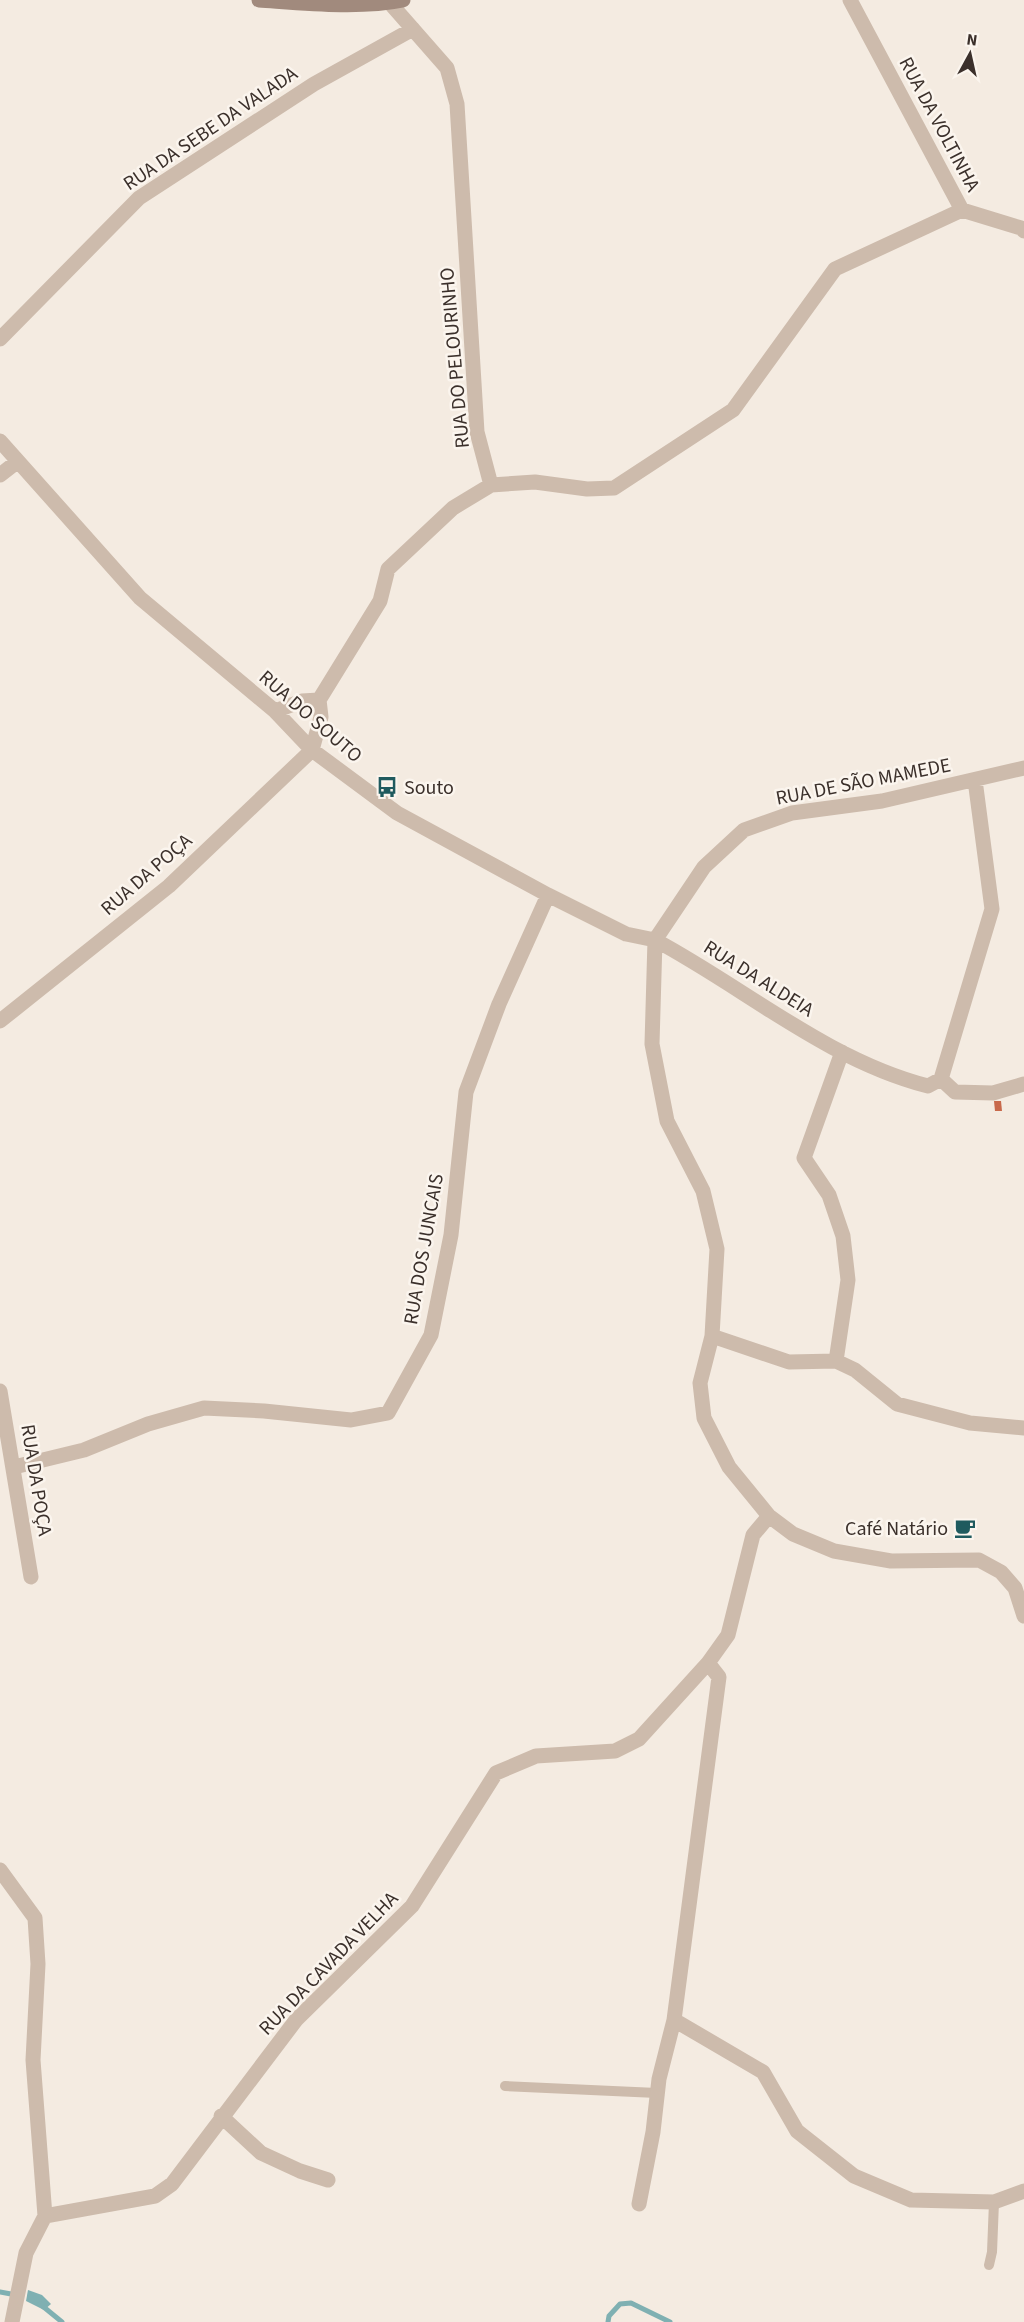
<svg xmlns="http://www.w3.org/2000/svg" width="1024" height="2322" font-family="'Source Sans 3',sans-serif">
	<rect width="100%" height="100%" fill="#f4ebe1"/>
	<!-- water -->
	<path fill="#7fb0b2" d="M28,2290l14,5 9,9 -7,6 -18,-9z"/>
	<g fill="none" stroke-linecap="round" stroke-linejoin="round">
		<!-- stream -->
		<path stroke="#7fb0b2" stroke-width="5" d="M0,2292l11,2
			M40,2304l22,18
			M608,2322l1,-6 11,-12 11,-1 39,19"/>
	</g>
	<!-- building -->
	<path fill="#c8694b" d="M994,1101h7l1,10h-7z"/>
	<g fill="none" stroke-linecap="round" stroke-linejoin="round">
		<!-- service -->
		<path stroke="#cdbbac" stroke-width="10" d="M505,2086l152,7
			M989,2265l3,-13 2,-50"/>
		<!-- minor -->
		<path stroke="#cdbbac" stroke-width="15" d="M850,0l112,210 59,18 3,3
			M390,3l57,65 10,36 20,328 14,53
			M0,339l139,-141 175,-114 99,-55
			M0,441l140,157 135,113 37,39 85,63 151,82 78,39 29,6c90,48 172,120 273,146l13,-7
			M0,475l18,-14
			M275,711l27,-10 17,-1
			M312,750l9,-33 -2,-17 61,-99 8,-32 65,-61 38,-23 44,-3 52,7 27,-1 119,-78 102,-141 127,-59
			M655,940l-3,104 15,77 36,70 14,58 -5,87 -12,47 4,35 25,49 40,49 24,18 41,17 57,10 88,-1 22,12 14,16 9,28
			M655,940l49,-73 40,-37 48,-17 90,-12 142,-33
			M0,1021l169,-135 143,-136
			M941,1079l51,-170 -17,-129
			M941,1079l14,13 38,1 31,-9
			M712,1336l77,26 47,-1 19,9 42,34 73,19 54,5
			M836,1361l12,-81 -5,-44 -14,-41 -25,-37 38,-106
			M0,1391l31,186
			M14,1467l70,-17 64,-26 56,-16 60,3 87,9 37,-7 43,-78 20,-100 15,-143 33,-88 49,-109
			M0,1870l35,48 3,46 -5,96 12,156
			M674,2020l89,52 34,59 57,45 57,24 83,2 30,-11
			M221,2116l40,37 39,18 28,9
			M639,2204l14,-72 6,-53 15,-59 45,-343 -11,-14
			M45,2216l110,-20 17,-12 124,-164 116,-114 84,-133 40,-17 79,-5 24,-12 69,-76 20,-28 25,-100 16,-19
			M12,2322l14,-69 19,-37"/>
		<!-- secondary -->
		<path stroke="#a18a7d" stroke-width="15" d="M259,0c44,3 101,9 144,0"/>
	</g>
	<!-- icons -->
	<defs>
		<symbol id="bus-bare" viewBox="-9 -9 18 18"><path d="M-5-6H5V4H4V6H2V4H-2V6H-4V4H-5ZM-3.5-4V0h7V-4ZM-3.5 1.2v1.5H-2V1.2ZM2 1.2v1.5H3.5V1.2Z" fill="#1f5a5e" stroke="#fbf5ee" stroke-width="2.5" paint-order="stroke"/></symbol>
		<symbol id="cafe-bare" viewBox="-9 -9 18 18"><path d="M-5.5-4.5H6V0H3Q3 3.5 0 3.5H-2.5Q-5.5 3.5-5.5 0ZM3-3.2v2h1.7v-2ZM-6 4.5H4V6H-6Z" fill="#1f5a5e" stroke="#fbf5ee" stroke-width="2.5" paint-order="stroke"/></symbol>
	</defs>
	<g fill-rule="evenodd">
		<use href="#bus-bare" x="372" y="772" width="30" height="30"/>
		<use href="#cafe-bare" x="950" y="1513" width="30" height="30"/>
	</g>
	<g text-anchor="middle" stroke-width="5" stroke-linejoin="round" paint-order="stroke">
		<!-- street labels -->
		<g font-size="20" fill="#3b302b" stroke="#fbf5ee">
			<text transform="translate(940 124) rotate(62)" y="7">RUA DA VOLTINHA</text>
			<text transform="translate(210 128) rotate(-34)" y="7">RUA DA SEBE DA VALADA</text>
			<text transform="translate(454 358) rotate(-95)" y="7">RUA DO PELOURINHO</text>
			<text transform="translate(311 716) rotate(41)" y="7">RUA DO SOUTO</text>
			<text transform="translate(863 781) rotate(-11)" y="7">RUA DE SÃO MAMEDE</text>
			<text transform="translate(146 874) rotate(-41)" y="7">RUA DA POÇA</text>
			<text transform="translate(759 978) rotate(32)" y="7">RUA DA ALDEIA</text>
			<text transform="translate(423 1249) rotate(-80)" y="7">RUA DOS JUNCAIS</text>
			<text transform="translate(37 1480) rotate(81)" y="7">RUA DA POÇA</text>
			<text transform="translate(328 1963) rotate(-46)" y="7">RUA DA CAVADA VELHA</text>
		</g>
		<!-- poi labels -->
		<g font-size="20" fill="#3b302b" stroke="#fbf5ee" text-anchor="start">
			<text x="404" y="794">Souto</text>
			<text x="948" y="1535" text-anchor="end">Café Natário</text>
		</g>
	</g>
	<!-- north arrow -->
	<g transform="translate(970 54) rotate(8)" stroke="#fbf5ee" stroke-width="4.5" paint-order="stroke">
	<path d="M0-4.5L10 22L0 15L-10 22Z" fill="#3b302b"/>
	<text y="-9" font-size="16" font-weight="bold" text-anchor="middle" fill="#3b302b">N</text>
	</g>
</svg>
